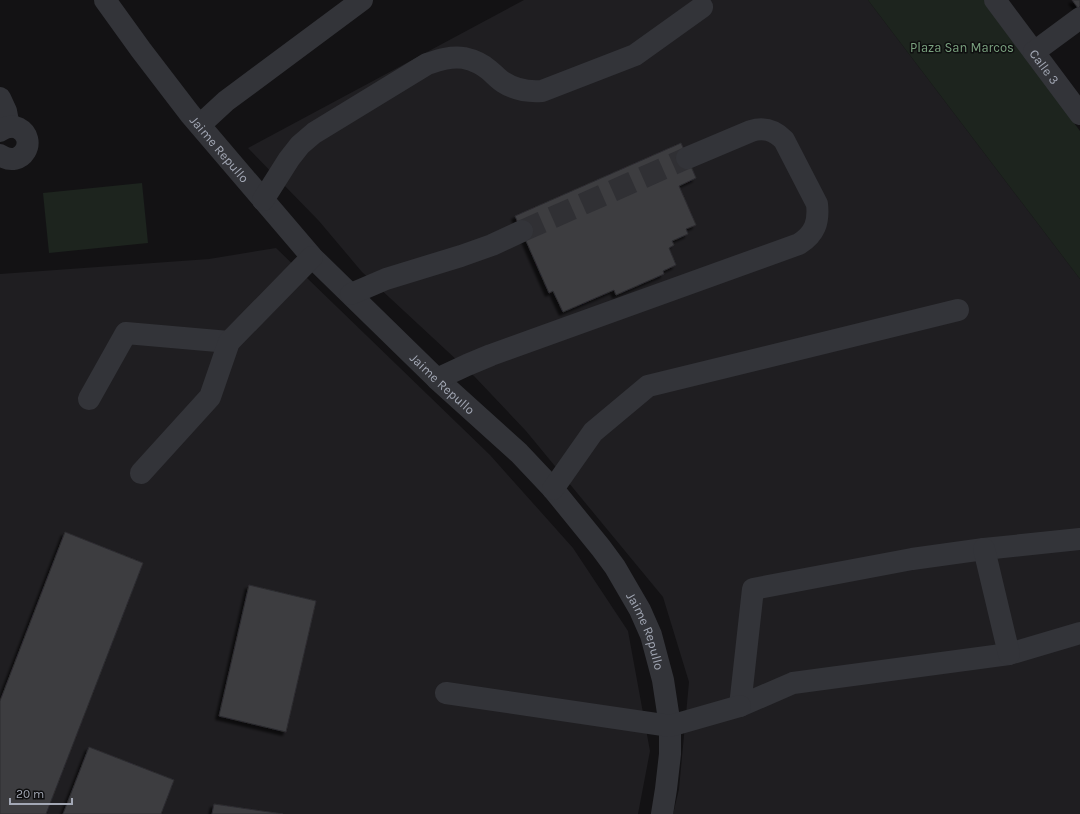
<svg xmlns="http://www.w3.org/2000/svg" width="1080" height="814" font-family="Karla,sans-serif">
	<defs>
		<filter id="shadow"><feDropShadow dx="-3.5" dy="3.5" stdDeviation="1" flood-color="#0009"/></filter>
	</defs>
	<rect width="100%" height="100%" fill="#131214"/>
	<!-- built -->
	<path fill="#1f1e21" d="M524,0h344l212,279v535h-407l6,-25 10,-107 -26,-85 -137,-166 -52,-55 -112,-104 -43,-51 -71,-73z
		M276,248l214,207 83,93 55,83 22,120 -12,63h-638v-540l209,-15z"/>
	<!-- green -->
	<path fill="#1d241e" d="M868,0h116l96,131v148z
		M142,183l6,60 -99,10 -6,-60z"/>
	<!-- building -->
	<path fill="#3c3d41" stroke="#2d2c30" filter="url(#shadow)" d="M1072,0h8v6l-2,2z
		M681,143l15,35 -17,8 17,39 -10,4 2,5 -16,7 2,4 -5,3 7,17 -13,6 1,3 -48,21 -2,-5 -51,22 -10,-21 -4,2 -34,-77z
		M65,532l78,31 -97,251h-46v-113z
		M249,585l67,16 -30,131 -67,-16z
		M89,747l85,33 -13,34h-98z
		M214,804l69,10h-71z"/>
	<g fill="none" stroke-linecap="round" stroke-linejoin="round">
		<!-- minor-tunnel -->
		<path stroke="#303034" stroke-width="22" stroke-dasharray="22 11" stroke-linecap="butt" d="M522,231l165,-73"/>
		<!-- minor -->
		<g stroke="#333439" stroke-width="22">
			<path id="s1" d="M105,0l36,50 49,64 122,143 125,122 82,74 34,36 48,59 14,19 25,43 11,25 12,45 7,46v28l-4,35 -4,25"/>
			<path id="s2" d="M995,0l85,114"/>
			<path d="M1034,52l46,-34"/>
			<path d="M0,98l6,13 3,16"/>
			<path d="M200,125l26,-24 136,-101"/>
			<path d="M0,131c5,-4 11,-6 18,-3 21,11 4,42 -18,27"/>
			<path d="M263,200l26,-41 11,-14 14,-12 113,-69c12,-4 24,-8 37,-6 9,2 18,6 25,12 5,4 9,9 14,12 12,8 25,10 39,9l93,-36 67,-48"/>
			<path d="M351,294l35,-15 75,-23 31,-11 30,-14"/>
			<path d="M437,379l30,-14 24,-10 308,-111c16,-10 20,-22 18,-40l-33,-64c-10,-10 -20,-13 -33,-9l-64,27"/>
			<path d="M89,399l37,-66 103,9"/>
			<path d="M141,473l69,-76 19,-55 83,-85"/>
			<path d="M553,489l40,-57 55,-46 310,-76"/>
			<path d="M1080,539l-96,10 -72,10 -159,30 -13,117 53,-23 216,-29 71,-21"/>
			<path d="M984,549l25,105"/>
			<path d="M446,693l224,33 70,-20"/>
		</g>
	</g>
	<g text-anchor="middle" stroke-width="3" stroke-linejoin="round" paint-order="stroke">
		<!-- park labels -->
		<g font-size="13" fill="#7aa17f" stroke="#0e0e0f">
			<text x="962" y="52">Plaza San Marcos</text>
		</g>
		<!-- street labels -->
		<g font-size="13" fill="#a3a8b5" stroke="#0e0e0f">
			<text dy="5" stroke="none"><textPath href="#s2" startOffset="83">Calle 3</textPath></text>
			<text dy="5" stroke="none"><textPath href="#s1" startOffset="188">Jaime Repullo</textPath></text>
			<text dy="5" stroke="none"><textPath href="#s1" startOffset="512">Jaime Repullo</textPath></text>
			<text dy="5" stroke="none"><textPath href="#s1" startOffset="836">Jaime Repullo</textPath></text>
		</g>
	</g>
	<!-- scale -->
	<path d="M10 798v6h62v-6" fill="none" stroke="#a3a8b5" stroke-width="2"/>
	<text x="16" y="798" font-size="12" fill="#a3a8b5" stroke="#0e0e0f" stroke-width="3" paint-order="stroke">20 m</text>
</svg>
